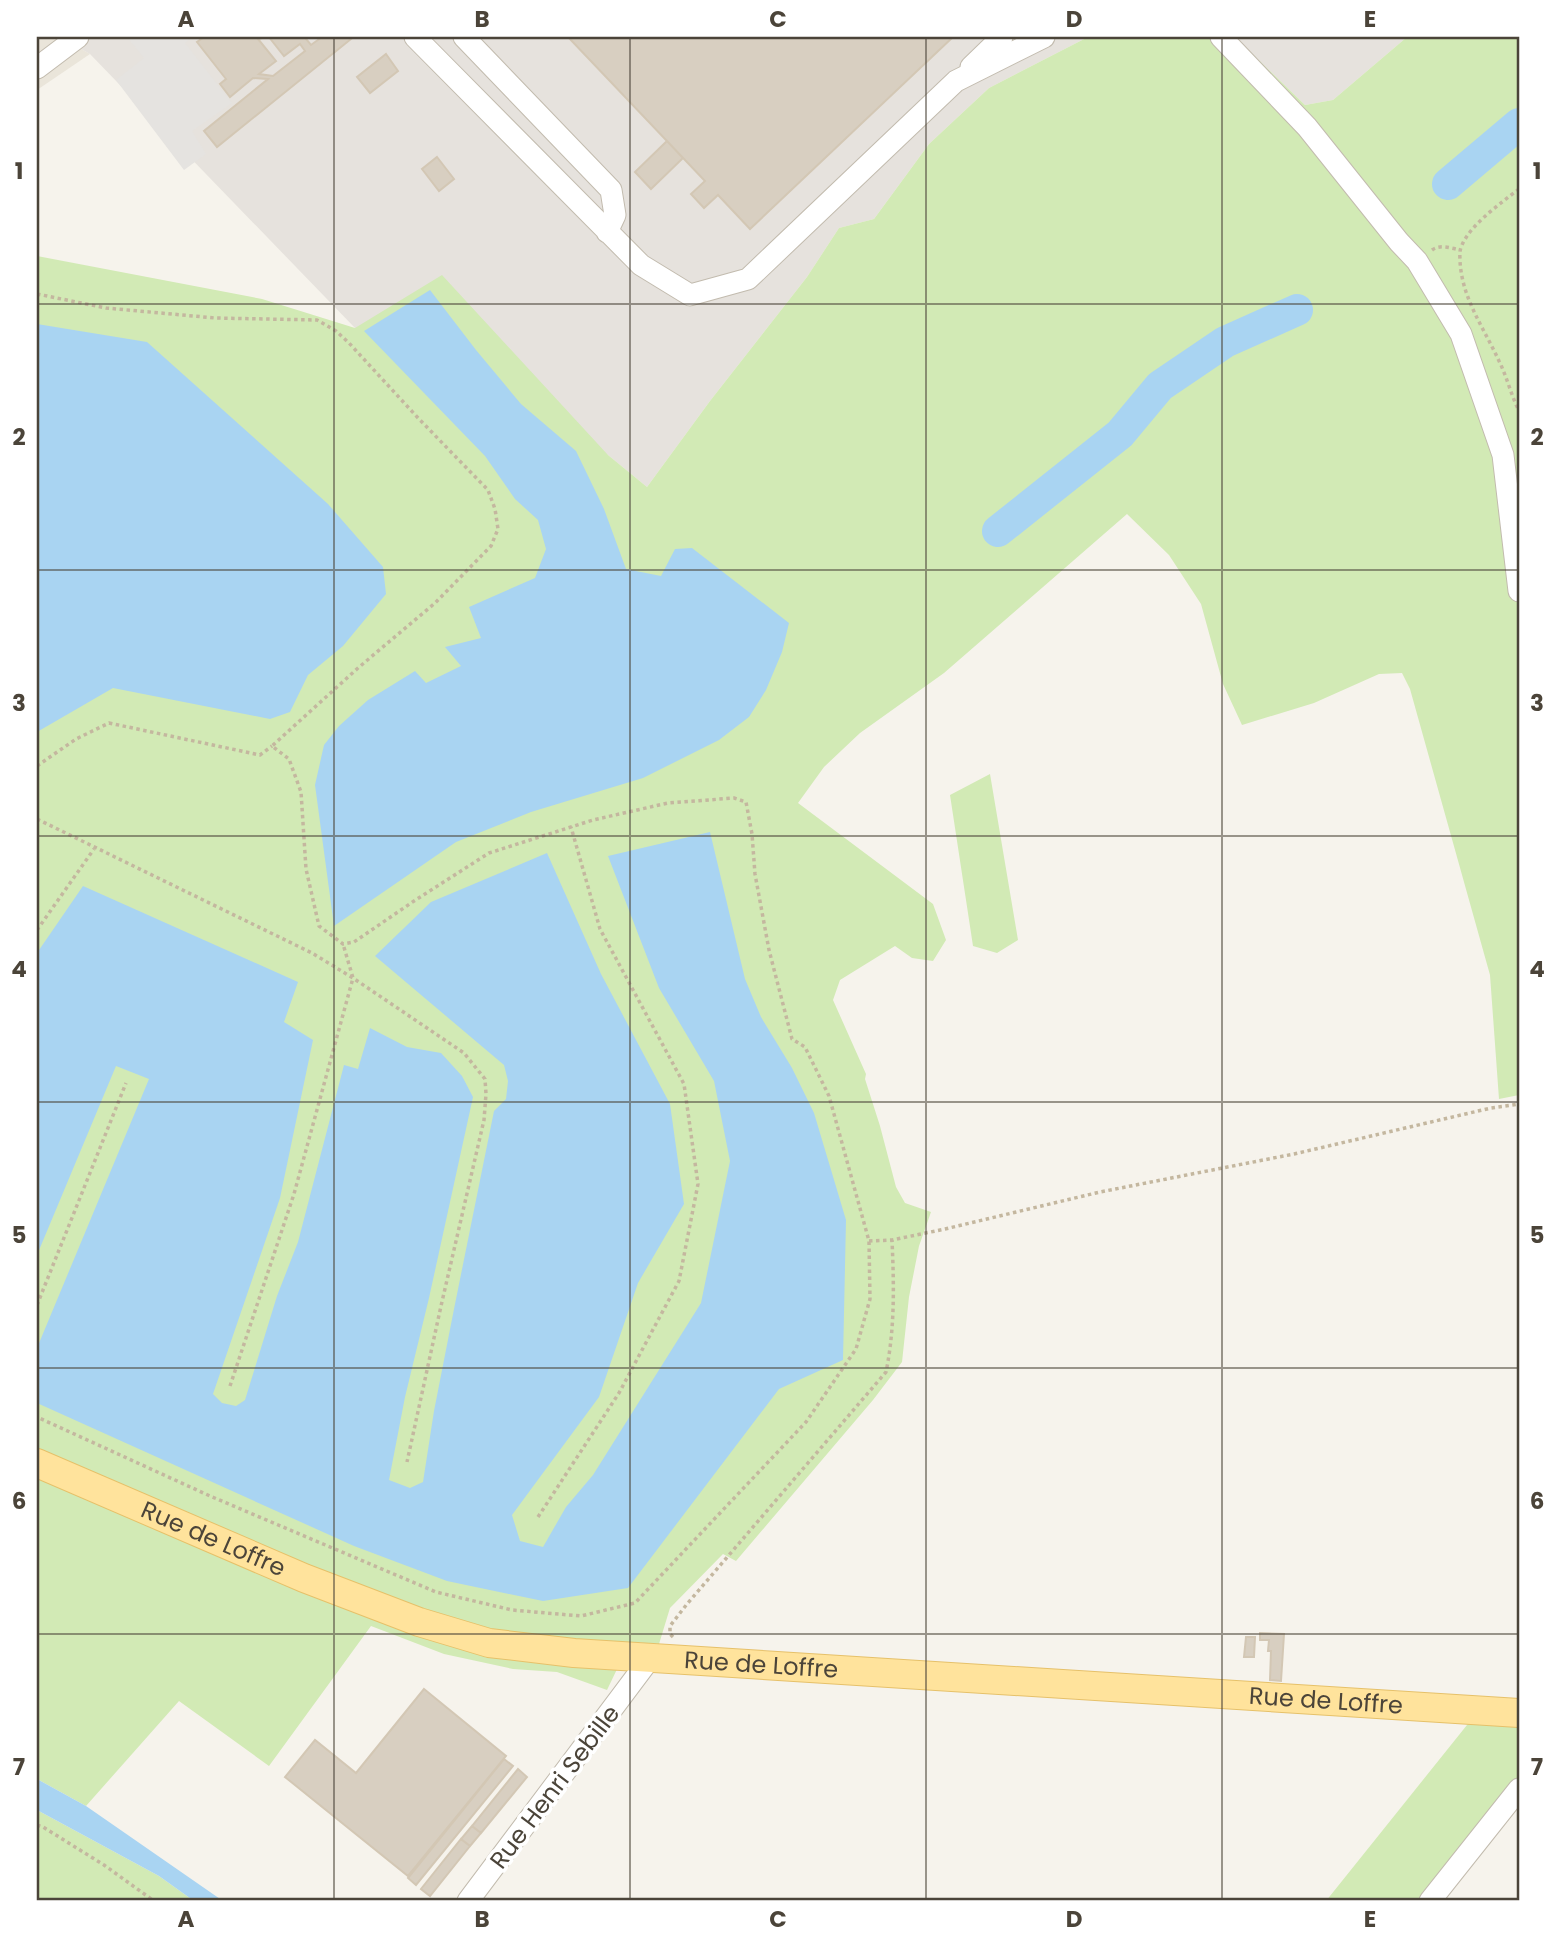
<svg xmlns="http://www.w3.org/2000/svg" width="1556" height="1938" font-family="Poppins,sans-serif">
	<rect width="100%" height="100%" fill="#f6f3ec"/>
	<!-- residential -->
	<path fill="#eae5da" d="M37,37h23l30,17 -53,36z"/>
	<!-- industrial -->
	<path fill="#e6e2dd" d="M60,37h1028l-99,51 -60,56 -55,75 -35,9 -32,49 -97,124 -63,86 -39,-32 -253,-127 -265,-274z
		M1235,37h172l-74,63 -28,5z"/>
	<!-- green -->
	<path fill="#d2eab5" d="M1088,37h147l70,68 28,-5 74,-63h112v1058l-20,4 -9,-124 -80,-286 -8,-16 -23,1 -65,29 -72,22 -19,-41 -22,-80 -32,-49 -42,-41 -183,159 -84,60 -36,34 -26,36 135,101 13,36 -13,21 -21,-3 -17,-12 -55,34 -7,20 33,74 -1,5 15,47 16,61 9,16 26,9 -12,34 -10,51 -7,65 -29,38 -137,161 -13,-7 -53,54 -11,36 -29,-2 -23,48 -50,-18 -44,-3 -69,-15 -73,-28 -102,140 -90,-65 -93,105 -49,-27v-1523l225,43 93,29 87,-53 166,180 39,32 63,-86 97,-124 32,-49 35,-9 55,-75 60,-56z
		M990,774l28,166 -21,13 -24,-7 -23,-151z
		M1471,1720l48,3v57l-83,121h-110z
		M37,1810l122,66 35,25h-157z"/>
	<!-- parking -->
	<path fill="#e5e3e0" d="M127,37h65l-7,6 47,60 -40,28 14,23 -22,16 -68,-90 28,-22z"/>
	<!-- water -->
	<path fill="#a9d4f2" d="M430,290l46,60 45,54 55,47 28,58 22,60 35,7 14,-27 17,-1 97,75 -7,29 -16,38 -17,27 -30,23 -76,38 -112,34 -75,30 -122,84 -19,-141 9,-40 15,-19 29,-26 47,-29 11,12 35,-17 -16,-19 36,-9 -12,-31 66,-29 11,-29 -8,-29 -23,-21 -30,-43 -121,-125z
		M37,324l110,18 181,162 55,63 3,27 -43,52 -35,29 -18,37 -20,7 -157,-31 -76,44z
		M710,832l35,147 16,38 31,51 22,45 32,107 -3,140 -64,29 -151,199 -85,13 -96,-20 -93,-35 -317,-143v-55l112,-269 -33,-13 -79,189v-302l46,-67 215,96 -14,40 29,18 -33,158 -67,196 9,9 14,3 9,-6 32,-104 21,-54 46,-177 14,4 12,-41 37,19 34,6 21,23 11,21 -44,201 -24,99 -16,83 21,8 13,-6 11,-71 20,-102 40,-198 12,-12 2,-18 -4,-16 -129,-109 56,-54 116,-49 54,121 69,130 14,100 -46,79 -39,114 -87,118 8,26 23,6 23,-40 27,-32 108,-172 29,-142 -16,-80 -55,-93 -51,-132z
		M37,1779l49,27 137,95h-29l-35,-25 -122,-66z"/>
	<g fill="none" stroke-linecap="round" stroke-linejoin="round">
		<!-- river -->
		<path stroke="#a9d4f2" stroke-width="32" d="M1448,184l71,-60
			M998,531l122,-97 40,-48 65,-44 72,-32"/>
	</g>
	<!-- building -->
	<path fill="#d8cfc1" stroke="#d3c7b4" stroke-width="2" d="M204,37h62l-8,2 18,22 -17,13 14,2 32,-25 -5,-7 -16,12 -15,-19h40l-3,2 5,6 11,-8h27l2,2 -134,108 -13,-16 64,-52 -15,-1 -23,19 -10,-13 6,-5 -29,-37z
		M568,37h385l-203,192 -32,-34 -14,13 -13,-14 14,-13z
		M386,54l12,17 -28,22 -13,-16z
		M667,141l16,17 -32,31 -16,-17z
		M437,157l17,22 -15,12 -17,-22z
		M1260,1633l24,1 -3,47 -11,-1 1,-29h-3l1,-11h-9z
		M1246,1637h9l-1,20h-10z
		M424,1689l82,67 -98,120 -123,-99 30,-37 41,33z
		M504,1759l9,7 -97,119 -8,-7z
		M518,1769l9,8 -46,56 -9,-7z
		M472,1826l9,7 -11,13 -9,-7z
		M461,1839l9,7 -40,50 -9,-7z"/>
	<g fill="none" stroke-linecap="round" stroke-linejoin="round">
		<defs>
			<path id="minor" d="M415,37l226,228 49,30 58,-16 208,-198 88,-44
				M464,37l147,153 4,25 -8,17
				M1221,37l86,90 92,115 18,19 44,73 42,121 16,136
				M971,67l31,-30
				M37,68l41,-31
				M468,1901l183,-244
				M1430,1901l89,-112"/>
			<g id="major">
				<path id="s1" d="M37,1463l267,115 115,44 70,21 85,10 945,60"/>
			</g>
		</defs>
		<!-- minor casing -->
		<use href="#minor" stroke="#c2bbae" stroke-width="23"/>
		<!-- major casing -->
		<use href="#major" stroke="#e6c16a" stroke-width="30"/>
		<!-- path -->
		<path stroke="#c4b79f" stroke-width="3.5" stroke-dasharray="3.5 3.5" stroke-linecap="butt" d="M1519,189c-18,14 -48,35 -57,56 -3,6 -2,11 -2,16 2,38 24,67 39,100 8,16 12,34 20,50
			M1432,250c8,-6 19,-2 28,0
			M37,294l69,14 109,10 102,2 19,11 13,12 70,76 69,71 7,19 3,20 -7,17 -56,57 -77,65 -86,78 17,13 12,33 5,77 13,57 24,18 11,-2 60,-41 75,-48 104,-33 75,-17 66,-5 12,4 6,32 3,40 14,76 23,89 13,8 24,49 40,145 1,58 -14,50 -50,73 -171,181 -54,13 -69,-6 -76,-18 -226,-96 -173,-79
			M37,766l39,-27 33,-16 151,32 12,-9
			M37,819l275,134 41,25 111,75 21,26 1,15 -2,26 -43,186 -34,156
			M37,930l57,-81
			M869,1241l23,-1 53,-11 155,-37 194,-38 197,-46 28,-4
			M37,1305l89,-222
			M230,1386l64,-192 59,-216 -10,-34
			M538,1517l81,-124 60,-112 19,-97 -14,-100 -84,-155 -29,-102
			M673,1637l-3,-3v-8l17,-22 199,-232c9,-44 8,-87 6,-132
			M37,1825l6,2 61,38 50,36"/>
		<!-- minor -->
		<use href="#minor" stroke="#fff" stroke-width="21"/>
		<!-- major -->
		<use href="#major" stroke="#ffe39c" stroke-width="28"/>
	</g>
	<!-- grid -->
	<path fill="none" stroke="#4b4439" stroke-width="2" stroke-opacity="0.55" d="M334,37v1864M630,37v1864M926,37v1864M1222,37v1864M37,304h1482M37,570h1482M37,836h1482M37,1102h1482M37,1368h1482M37,1634h1482"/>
	<g text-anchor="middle" stroke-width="7" stroke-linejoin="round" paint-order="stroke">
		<!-- street labels -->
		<g font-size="24" fill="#4b4439" stroke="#fff">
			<text dy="8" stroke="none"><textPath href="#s1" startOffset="192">Rue de Loffre</textPath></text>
			<text dy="8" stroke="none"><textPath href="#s1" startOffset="760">Rue de Loffre</textPath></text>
			<text dy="8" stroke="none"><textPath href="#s1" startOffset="1326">Rue de Loffre</textPath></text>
			<text transform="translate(555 1787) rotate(-53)" y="8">Rue Henri Sebille</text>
		</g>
	</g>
	<!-- border -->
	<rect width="1556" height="1938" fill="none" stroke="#ffffff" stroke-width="77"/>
	<rect x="38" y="38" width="1480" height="1861" fill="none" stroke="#4b4439" stroke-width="2.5"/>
	<g font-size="23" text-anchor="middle" font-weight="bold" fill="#4b4439">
		<text x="186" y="27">A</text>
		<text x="482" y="27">B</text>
		<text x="778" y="27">C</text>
		<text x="1074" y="27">D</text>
		<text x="1370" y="27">E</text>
		<text x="19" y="179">1</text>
		<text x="1537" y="179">1</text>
		<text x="19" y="445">2</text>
		<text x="1537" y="445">2</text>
		<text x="19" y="711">3</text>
		<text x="1537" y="711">3</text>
		<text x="19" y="977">4</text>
		<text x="1537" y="977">4</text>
		<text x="19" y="1243">5</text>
		<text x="1537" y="1243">5</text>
		<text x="19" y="1509">6</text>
		<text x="1537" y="1509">6</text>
		<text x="19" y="1775">7</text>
		<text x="1537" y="1775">7</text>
		<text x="186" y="1927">A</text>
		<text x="482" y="1927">B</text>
		<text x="778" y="1927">C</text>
		<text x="1074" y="1927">D</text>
		<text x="1370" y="1927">E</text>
	</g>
</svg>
